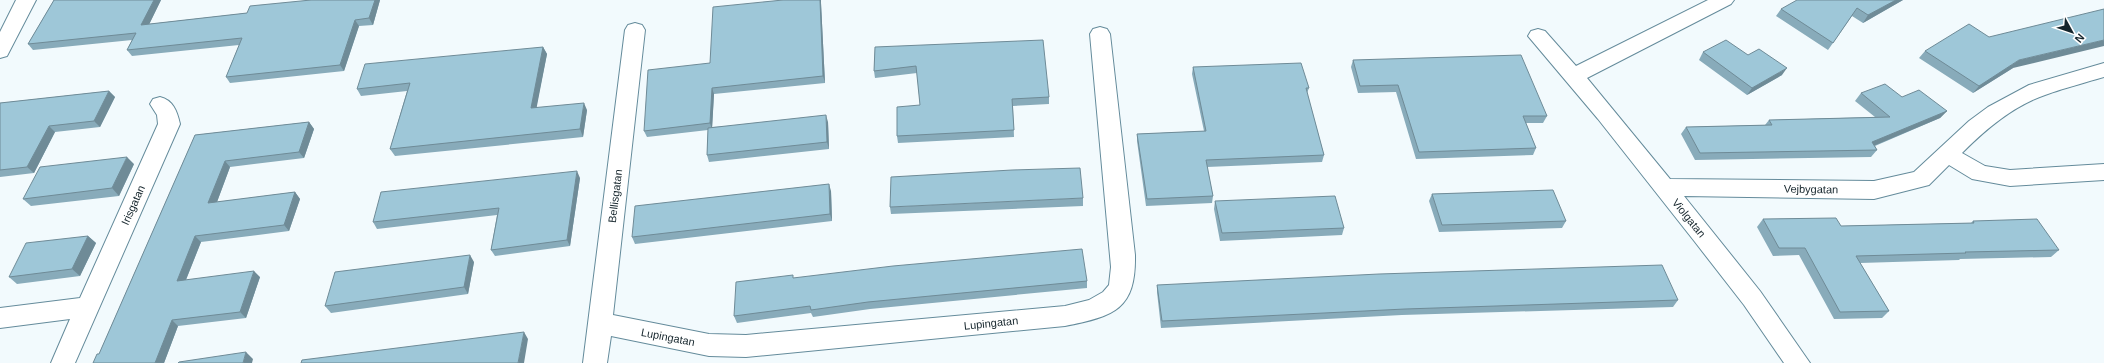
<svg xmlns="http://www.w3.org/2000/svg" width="2104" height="363" font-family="Helvetica,sans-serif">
	<rect width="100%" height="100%" fill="#f2fafd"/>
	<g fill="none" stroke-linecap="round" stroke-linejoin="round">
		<defs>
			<path id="minor" d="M16,0h20l-29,56 -7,2v-26z
				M1708,0h26l-3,4 -144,74 83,101 204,2 40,-9 55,-51 19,-14 41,-22 75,-22v14c-20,6 -40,11 -59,18 -32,11 -59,34 -83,58l23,13 25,4 94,-6v16l-94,6 -38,-7 -23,-14 -20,20 -55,14 -190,-3 76,95 50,72h-26l-40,-58 -49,-63 -97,-123 -70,-83 3,-5 7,-2 7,2 31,35z
				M635,23l7,2 3,5 -32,285 96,19 37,1 319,-29 24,-6 14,-8 6,-7 2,-18 -21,-233 3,-5 7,-2 7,2 3,5 25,221c1,55 -21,61 -70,71l-319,31 -37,-1 -98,-20 -4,27h-24l42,-333 3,-5z
				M160,97c13,3 17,14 20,27l-105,239h-24l19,-44 -70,9v-20l80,-10 78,-174 -1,-9 -7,-11 3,-5z"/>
		</defs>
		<!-- minor casing -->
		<use href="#minor" stroke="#648b9b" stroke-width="2"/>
		<!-- minor -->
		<use href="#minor" fill="#fff" fill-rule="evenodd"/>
	</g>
	<!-- wall -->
	<path fill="#88abba" d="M54,0h107l-12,24 98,-11 64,-13h69l-7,25 -14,1 -15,45 -114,12 -4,-6 13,-32 -107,11 -5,-6 5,-10 -99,10 -5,-6z
		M783,0h38v3l4,80 -111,11 -2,33 116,-5 1,27 -120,13 -2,-7 1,-25 -61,7 -3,-6 66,-68z
		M1903,0l-40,23 -11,-7 -24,34 -52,-34 5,-7z
		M1989,37l24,31 -40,25 -54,-35 6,-7z
		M543,47l4,7 -11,54 51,2 -4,27 -188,19 -5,-7 17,-58 -46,5 -4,-7z
		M875,47l174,50v7l-36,2 1,31 -116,6 -1,-7 23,-31 -3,-32 -42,5 -1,-7z
		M1703,52l45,3 34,20 -35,20 -48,-35z
		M1353,60l194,56 -4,7h-17l10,25 -3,7 -117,4 -20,-67 -38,1 -7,-26z
		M1193,67l116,21 -2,5 17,62 -2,7 -115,5 6,29 -1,7 -66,3 -9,-65v-7l67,-3 -12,-57z
		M109,91l6,6 -15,30 -45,5 -21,41 -34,4v-74z
		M1861,93l41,4 45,14 -7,7 -65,28 2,4 -6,7 -176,3 -14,-26 5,-7 79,-2 4,-5 106,-3 -20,-16z
		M309,122l5,7 -10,29 -74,9 -13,35 78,-10 5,7 -11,32 -88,11 -15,38 74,-3 -14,41 -68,8 -14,37h-71l6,-9 96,-219z
		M134,164l-15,32 -88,10 -8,-7z
		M580,178l-10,68 -75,10 -4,-6 6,-35 -120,14 -4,-7z
		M831,191l1,30 -197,23 -3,-7z
		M1501,192l65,29 -4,7 -123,4 -10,-31 3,-7z
		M1083,198v8l-192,8 -1,-7z
		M1215,201l129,27 -2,7 -122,6 -6,-32z
		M1763,219l78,7 130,-3 2,-2 86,29 -8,7 -91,2 -1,1 -99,3 29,48 -7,7 -48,1 -35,-64 -26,1 -16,-29z
		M88,236l8,7 -16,33 -63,8 -8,-7z
		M474,262l-6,32 -137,19 -6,-7z
		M794,278l293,3v7l-217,21 -57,8 -2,-4 -74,10 -3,-7z
		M1157,285l521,15 -5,7 -271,8 -241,13 -4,-36z"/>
	<!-- shaded-wall -->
	<path fill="#6f8b97" d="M154,0h7l-15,31 -5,-6z
		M375,0h5l-7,25 -4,-7z
		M820,0h1v3l4,80 -2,-7z
		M1896,0h7l-40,23 5,-8z
		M355,20l4,6 -15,45 -4,-6z
		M2104,40v6l-91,22 -40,25 6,-7 40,-26z
		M543,47l4,7 -12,62 -4,-8z
		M1787,68l-5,7 -35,20 5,-7z
		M712,88l2,6 -2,36 -2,-7z
		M109,91l6,6 -15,30 -6,-6z
		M584,103l3,7 -4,27 -3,-8z
		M1947,111l-7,7 -74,31 6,-7z
		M826,115l2,7 1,27 -2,-7z
		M309,122l5,7 -10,29 -5,-6z
		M49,126l6,6 -21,41 -7,-6z
		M127,157l7,7 -15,32 -7,-8z
		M225,161l5,6 -16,43 -6,-7z
		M577,171l3,7 -10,68 -3,-6z
		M829,184l2,7 1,30 -2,-7z
		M295,192l5,7 -11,32 -5,-6z
		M88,236l8,7 -16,33 -8,-7z
		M195,236l6,6 -18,45 -6,-6z
		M470,255l4,7 -6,32 -4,-7z
		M254,271l6,6 -14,41 -6,-6z
		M172,320l6,6 -14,37h-9z
		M524,332l4,7 -4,24h-6z
		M246,352l7,7 -1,4h-9z"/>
	<!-- building -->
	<path fill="#9ec7d8" stroke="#6f8b97" d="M54,0h100l-13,25 106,-12 3,-7 61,-6h64l-6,18 -14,2 -15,45 -114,12 16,-39 -115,12 9,-17 -108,11z
		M783,0h37l3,76 -111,12 -2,35 -66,8 4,-61 62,-7 3,-56z
		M1797,0h99l-28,15 -11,-7 -24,35 -52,-34z
		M2104,9v31l-85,20 -40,26 -54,-35 44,-27 20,13z
		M1043,40l6,57 -37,2 2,31 -117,6v-29l23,-2 -4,-39 -42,5 1,-24z
		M1726,40l22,15 11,-6 28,19 -35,20 -49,-36z
		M543,47l-12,61 53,-5 -4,26 -190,20 20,-66 -53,6 8,-25z
		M1521,55l26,61h-24l13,32 -117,4 -21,-67 -38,1 -7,-26z
		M1301,63l8,25h-3l18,67 -118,5 7,36 -66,3 -10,-65 69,-3 -13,-64z
		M1885,84l17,13 17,-7 28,21 -75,31 5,8 -177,3 -14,-26 86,-2 -3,-5 121,-3 -29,-24z
		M109,91l-15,30 -45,5 -22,41 -27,3v-67z
		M826,115l1,27 -120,13 1,-27z
		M309,122l-10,30 -74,9 -17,42 87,-11 -11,33 -89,11 -18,45 77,-10 -14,41 -68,8 -17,43h-62l4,-9h2l96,-219z
		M127,157l-15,31 -89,11 17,-32z
		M1080,168l3,30 -193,9 1,-30 121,-7z
		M577,171l-10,69 -76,10 8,-42 -126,14 8,-30z
		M829,184l1,30 -198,23 3,-31z
		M1553,190l13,31 -124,4 -10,-31z
		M1335,196l9,32 -122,5 -7,-32z
		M1836,218l5,8 133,-3 -1,-2 64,-2 22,31 -94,2 1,1 -110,3 33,55 -49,1 -35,-64h-26l-16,-29z
		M88,236l-16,33 -63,8 17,-34z
		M1082,249l5,32 -219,21 -57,8 -1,-4 -76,10 2,-34 57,-7v3l100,-12z
		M470,255l-6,32 -139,19 10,-34z
		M1662,265l16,35 -273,9 -243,12 -5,-36 222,-11z
		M524,332l-6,31h-217l1,-3z
		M246,352l-3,11h-65l1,-1z"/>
	<g text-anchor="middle" stroke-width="3.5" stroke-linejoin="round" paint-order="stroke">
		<!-- street labels -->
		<g font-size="11" fill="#15252c" stroke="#fff">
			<text transform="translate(1811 189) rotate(1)" y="4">Vejbygatan</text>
			<text transform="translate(615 196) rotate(-83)" y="4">Bellisgatan</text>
			<text transform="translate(133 205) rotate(-66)" y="4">Irisgatan</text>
			<text transform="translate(1689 218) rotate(51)" y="4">Violgatan</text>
			<text transform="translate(991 323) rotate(-6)" y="4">Lupingatan</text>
			<text transform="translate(668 337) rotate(11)" y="4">Lupingatan</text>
		</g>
	</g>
	<!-- north arrow -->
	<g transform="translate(2072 32) rotate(130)" stroke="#ffffff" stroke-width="3" paint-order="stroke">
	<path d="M0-3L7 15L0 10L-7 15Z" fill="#15252c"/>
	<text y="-6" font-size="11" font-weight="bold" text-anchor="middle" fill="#15252c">N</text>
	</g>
</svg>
